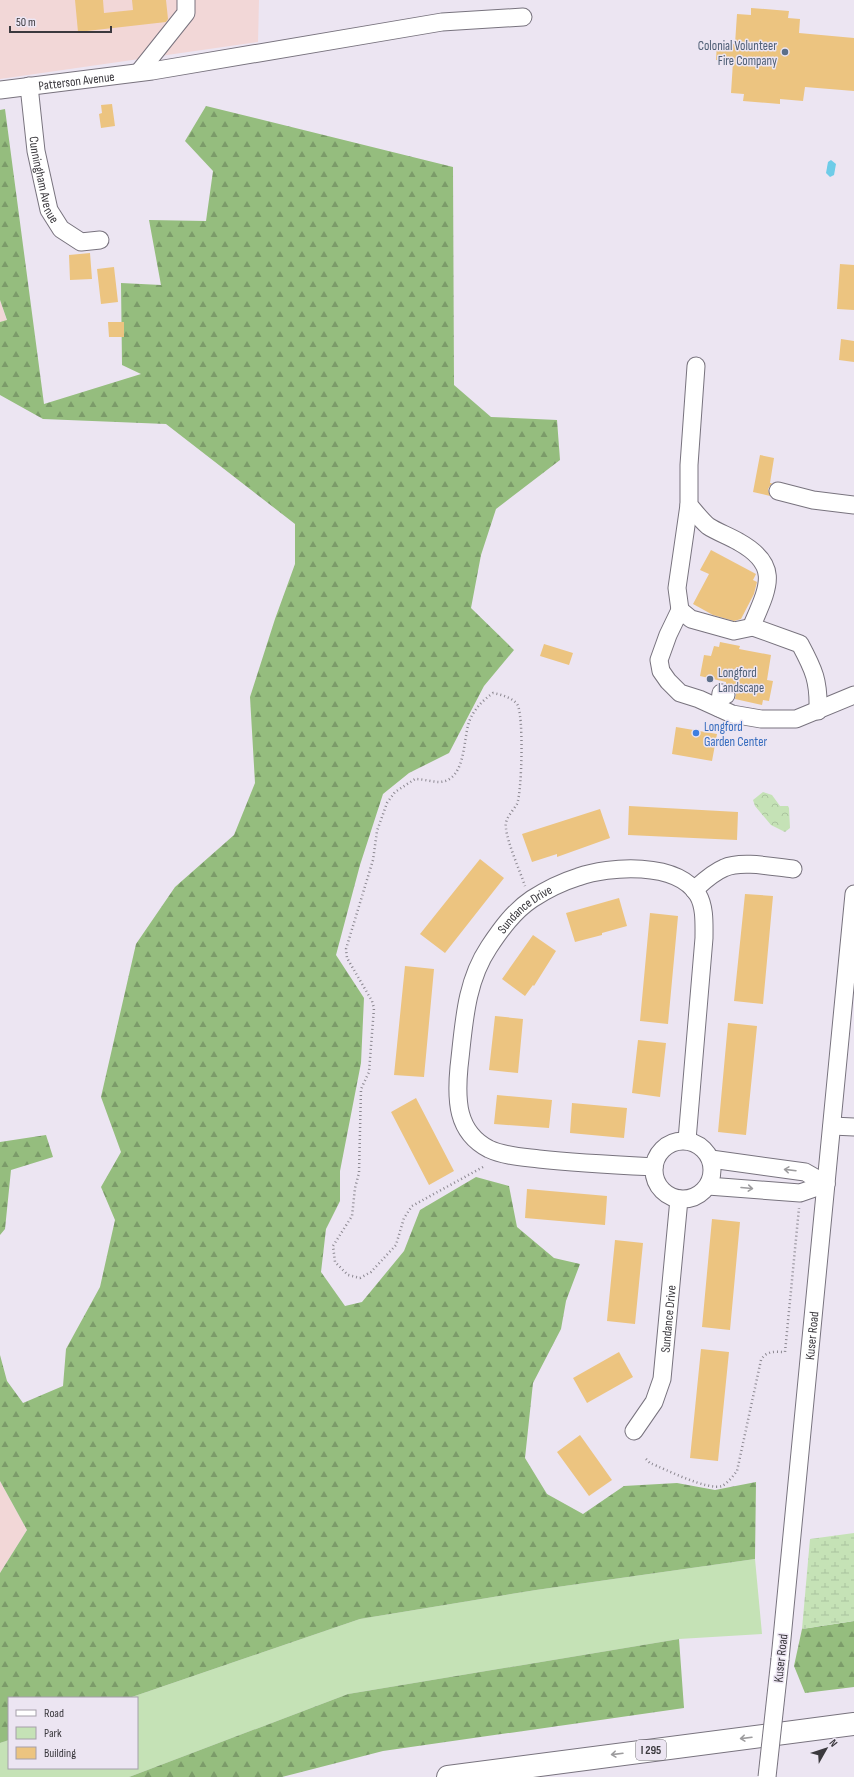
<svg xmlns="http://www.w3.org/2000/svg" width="854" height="1777" font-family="'Sofia Sans Condensed',sans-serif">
	<defs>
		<pattern id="forest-firs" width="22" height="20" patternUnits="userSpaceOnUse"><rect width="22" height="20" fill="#95bd7e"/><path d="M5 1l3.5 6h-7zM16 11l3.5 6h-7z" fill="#7b9b69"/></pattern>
		<pattern id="wetland-marsh" width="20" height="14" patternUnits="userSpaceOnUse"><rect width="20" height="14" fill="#c5e2b6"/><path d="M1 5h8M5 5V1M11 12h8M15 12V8" fill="none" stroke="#aac39e"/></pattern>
		<pattern id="park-crowns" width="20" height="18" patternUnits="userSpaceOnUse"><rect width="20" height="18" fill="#c5e2b6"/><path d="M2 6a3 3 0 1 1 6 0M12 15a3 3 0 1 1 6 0" fill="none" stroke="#aac39e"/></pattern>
	</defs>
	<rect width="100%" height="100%" fill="#ece5f2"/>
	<!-- industrial -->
	<path fill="#f2d7d7" d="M0,0h259l-1,42 -258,37z
		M0,300l7,21 -7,1z
		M0,1481l27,49 -27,43z"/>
	<!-- green -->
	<path fill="#c5e2b6" d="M755,1559l7,75 -83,5 -331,55 -219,83h-129v-34l9,-3v28h128v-70h-8l231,-79 176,-29z"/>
	<!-- forest -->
	<path fill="url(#forest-firs)" d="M206,106l247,61 1,218 37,32 66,3 3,40 -64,49 -15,46 -10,53 43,42 -30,36 -35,67 -40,20 -26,21 -23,71 -24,90 28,43 -3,65 -21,108v30l-14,28 -5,43 24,34 17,-4 42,-51 16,-41 56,-33 33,9 8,41 37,31 26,6 -14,37 -5,28 -28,54 -8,75 22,36 36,20 41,-28 53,-3 38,7 41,-8 -1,77 -219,31 -176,29 -231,79h-120v42l-9,3v-170l27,-43 -27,-49v-126l7,26 16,22 40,-17 3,-37 34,-62 15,-67 -14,-33 20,-35 -20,-55 35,-153 39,-57 59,-52 21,-52 -5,-86 25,-78 20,-55v-40l-129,-100 -123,-5 -43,-24v-73l7,-2 -7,-20v-190l5,-1 39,295 97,-30 -19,-9 -1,-82 40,2 -12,-65 57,1 7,-50 -28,-30z
		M46,1135l7,22 -42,13 -6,59 -5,6v-93z
		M854,1621v66l-49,6 -11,-27 8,-37z
		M679,1639l5,69 -301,43 -101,26h-153l219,-83z"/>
	<!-- wetland -->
	<path fill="url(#wetland-marsh)" d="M854,1533v88l-52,8 8,-90z"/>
	<!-- park -->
	<path fill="url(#park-crowns)" d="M763,792l9,3 8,11h8l1,2 1,20 -5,4 -14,-7 -16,-19 -2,-6z"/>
	<!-- water -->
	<path fill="#6ecce8" d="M831,160l5,4 -2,11 -4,2 -4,-4 2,-11z"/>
	<!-- building -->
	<path fill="#ecc480" d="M75,0h28l1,13 29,-3 -1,-10h34l2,19 -2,3 -88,10z
		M751,8l38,3 -1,7 12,1 -1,14 55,5v53l-49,-4 -2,14 -23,-2v5l-37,-3 1,-7 -13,-1 2,-31 -17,-2 1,-17 18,1 2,-30 14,1z
		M112,104l3,22 -14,2 -2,-14 3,-1 -1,-8z
		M90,253l2,26 -22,1 -1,-25z
		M840,264l14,1v45l-17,-1z
		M114,267l4,35 -17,2 -4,-35z
		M108,322h16v15h-15z
		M841,339l13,2v21l-15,-2z
		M760,455l14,3 -4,25h2l-4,6 2,7 -17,-4z
		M711,550l45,24 -3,6 4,2 -3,12 -13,25 -7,2 -21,-6 -20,-11 16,-30 -9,-4z
		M720,642l20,4 -1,3 32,6 -4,25 6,1 -4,20 -6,-1 -1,5 -27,-6 1,-5 -2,-5 -8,-5v-2l-26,-6 4,-21 7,1 3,-10 5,1z
		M544,644l29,9 -4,12 -29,-9z
		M676,727l41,7 -5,27 -40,-7z
		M629,806l109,6 -1,28 -109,-5z
		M600,809l10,29 -53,19v-3l-25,8 -10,-28z
		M480,859l24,19 -59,75 -25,-19z
		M745,894l28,2 -10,108 -29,-3z
		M619,898l8,28 -25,7v2l-27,7 -9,-29z
		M650,913l28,3 -10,108 -28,-3z
		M533,935l23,16 -22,35 -1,-1 -8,11 -23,-17z
		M405,966l29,3 -10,108 -30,-2z
		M495,1016l28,3 -5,54 -29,-3z
		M728,1023l29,3 -11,109 -28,-3z
		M638,1040l28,3 -6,54 -28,-4z
		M497,1095l55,5 -3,28 -55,-4z
		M416,1098l38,73 -25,14 -38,-73z
		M572,1103l55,5 -3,30 -54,-5z
		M527,1189l80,7 -2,29 -80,-7z
		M712,1219l28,3 -10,108 -28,-3z
		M615,1240l28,3 -8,81 -28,-3z
		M701,1349l28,3 -11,109 -28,-3z
		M619,1352l14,25 -46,26 -14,-25z
		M580,1435l32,45 -23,16 -32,-44z"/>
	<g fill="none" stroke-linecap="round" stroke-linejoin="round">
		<defs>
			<g id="minor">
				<path d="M139,72l47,-59v-13"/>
				<path id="s1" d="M29,86l7,65 13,59 12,19 20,13 19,-2"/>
				<path id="s2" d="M0,90l152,-19 290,-49 81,-5"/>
				<path d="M696,366l-7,99v40c6,7 12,15 19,21 9,6 21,10 31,16 41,23 30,44 14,81v4l47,17c14,26 19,37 18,67"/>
				<path d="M778,491l35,9 41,5"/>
				<path d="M689,505l-12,83 3,22 11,9 43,12 19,-4"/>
				<path d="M680,610l-12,25 -9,25 2,11 7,10 12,12 19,6 33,15 29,5h35l58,-24"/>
				<path d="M719,708l2,-15 5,2"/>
				<path d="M694,890c9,-8 18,-17 30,-22 17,-8 50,-1 69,1"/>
				<path d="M832,1126l22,1"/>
				<circle cx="683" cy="1170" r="29"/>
				<path d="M711,1159l94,13 21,12"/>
				<path id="s3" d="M654,1167c-38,-2 -77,-4 -115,-8 -16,-2 -35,-3 -50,-10 -33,-17 -33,-50 -30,-82 5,-42 6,-84 30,-120 12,-18 25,-36 43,-48 14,-9 30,-17 46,-22 31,-11 99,-16 120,18 7,12 6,29 6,43l-17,202"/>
				<path d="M708,1186l92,7 26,-9"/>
				<path id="s4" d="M634,1431l20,-29 8,-23 17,-180"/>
				<path id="s5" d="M780,1659l74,-765"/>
			</g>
			<path id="highway" d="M448,1777l406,-53"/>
		</defs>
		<!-- minor casing -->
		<use href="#minor" stroke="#78737e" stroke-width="19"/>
		<!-- highway casing -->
		<use href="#highway" stroke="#78737e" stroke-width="24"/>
		<!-- path -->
		<path stroke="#8c8891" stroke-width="2.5" stroke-dasharray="1 3" stroke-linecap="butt" d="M483,1167l-71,39 -8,12 -8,27 -25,27 -11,6 -12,-3 -13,-13 -2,-16 19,-30 3,-28 4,-15 2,-84 8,-17 5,-64 -2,-7 -25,-43 -1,-9 27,-89 4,-29 10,-28 8,-11 20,-13c8,0 17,3 25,3 26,-2 23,-42 29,-60 5,-13 13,-21 24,-29 9,2 18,4 24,11 7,9 5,88 0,100 -4,7 -13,15 -11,24 1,14 14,43 19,58
			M646,1459l4,4c15,6 58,28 72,23 6,-3 11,-10 15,-15l24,-111c6,-10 14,-8 24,-8l14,-144"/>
		<!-- minor -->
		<use href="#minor" stroke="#fff" stroke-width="17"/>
		<!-- highway -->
		<use href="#highway" stroke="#fff" stroke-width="22"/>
		<defs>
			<path id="minor-bridge" d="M767,1777l13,-118"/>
		</defs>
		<!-- minor-bridge casing -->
		<use href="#minor-bridge" stroke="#78737e" stroke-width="19" stroke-linecap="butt"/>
		<!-- minor-bridge -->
		<use href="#minor-bridge" stroke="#fff" stroke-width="17"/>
	</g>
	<!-- one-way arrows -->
	<defs><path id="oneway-shaft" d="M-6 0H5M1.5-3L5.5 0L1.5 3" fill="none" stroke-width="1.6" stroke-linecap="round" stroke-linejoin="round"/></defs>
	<g stroke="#9d9c9e">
		<use href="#oneway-shaft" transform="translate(790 1170) rotate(-173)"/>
		<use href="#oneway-shaft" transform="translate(747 1188) rotate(5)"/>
		<use href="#oneway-shaft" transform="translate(746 1738) rotate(173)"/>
		<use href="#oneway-shaft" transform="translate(617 1754) rotate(173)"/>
	</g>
	<!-- markers -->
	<g fill="#5c6f8a" stroke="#ece5f2" stroke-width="1.5">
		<circle cx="785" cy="52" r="4"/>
		<circle cx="710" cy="679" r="4"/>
	</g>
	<circle fill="#3f7fe0" stroke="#ece5f2" stroke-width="1.5" cx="696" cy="733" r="4"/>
	<g text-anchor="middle" stroke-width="3" stroke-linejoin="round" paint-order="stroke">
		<!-- shield labels -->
		<rect fill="#ece5f2" stroke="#706d74" stroke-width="1" x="636" y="1740" width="30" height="20" rx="3"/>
		<g font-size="12" font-weight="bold" fill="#3b393e">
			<text x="651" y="1754">I 295</text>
		</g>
		<!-- service labels -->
		<g font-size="13" fill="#4e5e75" stroke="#ece5f2" text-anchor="end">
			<text x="777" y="50">Colonial Volunteer<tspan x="777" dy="15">Fire Company</tspan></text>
			<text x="718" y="677" text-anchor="start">Longford<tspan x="718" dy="15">Landscape</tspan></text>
		</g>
		<!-- street labels -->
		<g font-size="13" fill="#3b393e" stroke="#ece5f2">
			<text dy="5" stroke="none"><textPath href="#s2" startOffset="77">Patterson Avenue</textPath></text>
			<text dy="5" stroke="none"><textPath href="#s1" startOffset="95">Cunningham Avenue</textPath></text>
			<text dy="5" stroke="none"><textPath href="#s3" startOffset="438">Sundance Drive</textPath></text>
			<text dy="5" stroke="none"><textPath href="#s4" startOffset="120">Sundance Drive</textPath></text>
			<text dy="5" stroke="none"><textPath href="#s5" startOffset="325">Kuser Road</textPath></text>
			<text transform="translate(780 1658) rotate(-84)" y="5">Kuser Road</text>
		</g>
		<!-- shop labels -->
		<g font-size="13" fill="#366cbe" stroke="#ece5f2" text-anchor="start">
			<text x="704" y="731">Longford<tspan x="704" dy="15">Garden Center</tspan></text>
		</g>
	</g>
	<!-- legend -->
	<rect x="8" y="1697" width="130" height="72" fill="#ece5f2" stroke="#a5a0aa"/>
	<rect x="16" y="1710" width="20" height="6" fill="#ffffff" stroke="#a5a0aa"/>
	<text x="44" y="1717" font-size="12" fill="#3b393e">Road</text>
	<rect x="16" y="1727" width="20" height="12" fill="#c5e2b6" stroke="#a5a0aa"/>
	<text x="44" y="1737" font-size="12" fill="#3b393e">Park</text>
	<rect x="16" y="1747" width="20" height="12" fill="#ecc480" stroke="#a5a0aa"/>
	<text x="44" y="1757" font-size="12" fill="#3b393e">Building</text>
	<!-- north arrow -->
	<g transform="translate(826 1749) rotate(51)" stroke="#ece5f2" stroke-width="3" paint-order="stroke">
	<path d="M0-3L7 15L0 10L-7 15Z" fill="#3b393e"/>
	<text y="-6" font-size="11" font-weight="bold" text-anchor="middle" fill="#3b393e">N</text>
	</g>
	<!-- scale -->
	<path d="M10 26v6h101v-6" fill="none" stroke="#3b393e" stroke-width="2"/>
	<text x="16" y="26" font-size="12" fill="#3b393e" stroke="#ece5f2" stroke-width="3" paint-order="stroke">50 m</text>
</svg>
